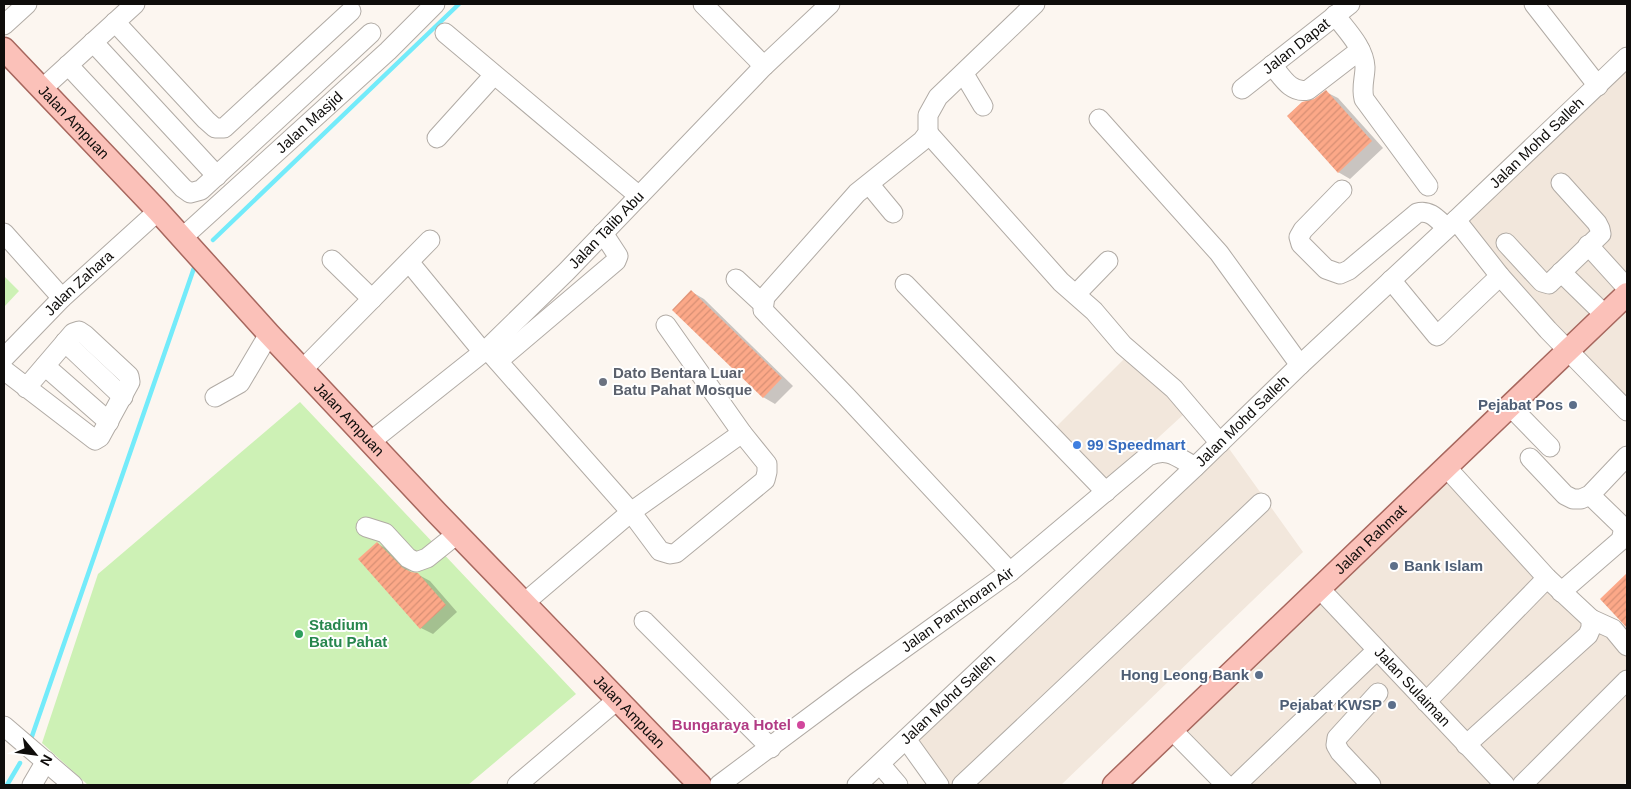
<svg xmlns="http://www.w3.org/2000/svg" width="1631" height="789" font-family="Helvetica,sans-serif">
	<defs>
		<pattern id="building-hatch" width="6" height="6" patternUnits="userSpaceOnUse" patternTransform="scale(1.25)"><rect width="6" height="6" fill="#fca888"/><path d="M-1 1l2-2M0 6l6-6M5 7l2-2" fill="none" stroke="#d78f74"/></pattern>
	</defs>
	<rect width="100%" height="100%" fill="#fcf6f0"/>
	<!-- built -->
	<path fill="#f2e7dc" d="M1627,66v212l-64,62 -100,-119z
		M1627,306v94l-48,-47z
		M1128,355l56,59 -85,78 -53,-55z
		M1220,436l83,116 -242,233h-127l-34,-49z
		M1455,471l110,120 62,50v140l-4,4h-391l-51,-52z"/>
	<!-- garden -->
	<path fill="#cdf1b5" d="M4,276l15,15 -15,16z
		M300,402l276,292 -108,91h-380l-46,-42 56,-169z"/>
	<!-- shadow -->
	<path fill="#0003" d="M1326,92l12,6 45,50 -33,31 -12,-7 -23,-72z
		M692,292l12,7 89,87 -18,18 -12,-7z
		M378,544l13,7 20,22 6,1 13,7 27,31 -24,22 -12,-6z
		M1627,575v51l-25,-27z"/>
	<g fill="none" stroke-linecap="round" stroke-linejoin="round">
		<!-- stream -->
		<path stroke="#73ebfa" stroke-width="4.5" d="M213,240l246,-236
			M31,739l163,-471
			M7,785l13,-22"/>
	</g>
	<!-- building -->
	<path fill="url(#building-hatch)" d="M1326,90l46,51 -34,32 -51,-57 15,-14 12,-3z
		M691,290l91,88 -19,20 -91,-88z
		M377,542l26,26 8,4 7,1 28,32 -26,24 -62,-70z
		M1627,573v55l-27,-29z"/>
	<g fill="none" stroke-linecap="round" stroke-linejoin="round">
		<defs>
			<g id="minor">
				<path d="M703,4l61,62"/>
				<path d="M1534,4l64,82"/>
				<path d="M1335,15c11,15 29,32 30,52 0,11 -4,20 -1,32l64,87"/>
				<path d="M115,22l91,98 9,8h9l127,-117"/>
				<path d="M4,25l23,-21"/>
				<path d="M445,33l194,163"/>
				<path d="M93,42l124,134"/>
				<path d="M68,65l115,123 7,5 11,-3 170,-157"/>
				<path d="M1272,65c10,12 19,29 36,25l52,-40"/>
				<path d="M964,74l19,32"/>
				<path d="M42,89l93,-85"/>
				<path id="s1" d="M1242,89l108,-85"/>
				<path d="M1099,119l120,134 81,112"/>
				<path d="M928,133l133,149 33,29 29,34 51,44 46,54"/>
				<path d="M437,138l57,-63"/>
				<path d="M869,184l24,29"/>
				<path d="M1342,190l-39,40 -4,7 2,7 25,25 14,5 9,-4 68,-57c13,-4 21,7 30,15"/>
				<path d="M1456,220l44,56 48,54 79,81"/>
				<path d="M4,233l58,65"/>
				<path id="s2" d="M182,238l206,-187 47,-47"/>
				<path d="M1506,243l36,39 7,2 52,-50 -1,-5 -3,-6 -36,-40"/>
				<path d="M1588,245l39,43"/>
				<path d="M332,260l40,39"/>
				<path d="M409,262l74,90"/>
				<path d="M1561,272l44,43"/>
				<path d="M736,279l27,25"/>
				<path d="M1391,280l46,56 63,-60"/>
				<path d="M905,284l201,208"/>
				<path d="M1076,294l32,-33"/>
				<path d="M65,342l58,55"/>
				<path d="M487,349l144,163 29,39 10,3 6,-1 89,-73 2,-8v-8l-25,-31 -76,-108"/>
				<path id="s3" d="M4,358l58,-60 96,-87"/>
				<path d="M498,361l118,-100 2,-5 -15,-23"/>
				<path d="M45,366l64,56"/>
				<path d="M303,369l127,-129"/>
				<path d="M4,370l91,70 5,-3 30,-55 -1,-6 -44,-41 -6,-4 -6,2 -47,55"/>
				<path d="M215,397l25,-14 29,-49"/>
				<path d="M1510,406l40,41"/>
				<path id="s4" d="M370,442l117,-93 80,-78 197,-205 66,-62"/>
				<path d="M1530,458l35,37 8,4h8l9,-4 37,-39"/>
				<path d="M1446,467l101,111 44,41v9l-3,7 -122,110"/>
				<path d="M366,527l19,6 23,25 8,4 11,-4 30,-24"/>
				<path d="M1010,572l-164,-176 -83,-86 2,-13 92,-104 65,-52 6,-8v-18l10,-18 97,-93"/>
				<path id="s5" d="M1319,588l186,197"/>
				<path d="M1561,592l60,-52 2,-8 -1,-6 -32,-31"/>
				<path d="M523,604l108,-92 111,-79"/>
				<path d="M1591,619l22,10 14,17"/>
				<path d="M644,621l127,127"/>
				<path d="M1426,702l121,-124"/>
				<path d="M4,726l69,59"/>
				<path d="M1172,730l54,55"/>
				<path d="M906,739l33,46"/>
				<path d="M880,764l18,21"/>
				<path d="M32,785l14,-24"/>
				<path d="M517,785l100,-85"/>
				<path id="s6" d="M719,785l138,-103 153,-110 138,-116c20,-9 29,1 47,11"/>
				<path id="s7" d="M857,785l338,-318 105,-102 156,-145 171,-163"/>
				<path d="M962,785l299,-282"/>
				<path d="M1236,785l141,-135"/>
				<path d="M1371,785l-31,-33 -4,-7 1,-7 41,-45"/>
				<path d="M1522,785l105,-105"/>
			</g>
			<g id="major">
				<path id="s8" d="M4,49l154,162 111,123 168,179 263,272"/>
				<path id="s9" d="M1114,785l513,-491"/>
			</g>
		</defs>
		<!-- minor casing -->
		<use href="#minor" stroke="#b1aba5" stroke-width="21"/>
		<!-- major casing -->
		<use href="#major" stroke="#a7675e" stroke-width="25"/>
		<!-- minor -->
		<use href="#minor" stroke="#fff" stroke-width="19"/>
		<!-- major -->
		<use href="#major" stroke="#fbc1b9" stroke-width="22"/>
	</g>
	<!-- markers -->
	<circle fill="#6b7280" stroke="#fff" stroke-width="2" cx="603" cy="382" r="5"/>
	<g fill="#5c6f8a" stroke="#fff" stroke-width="2">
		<circle cx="1573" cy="405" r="5"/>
		<circle cx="1394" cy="566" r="5"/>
		<circle cx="1259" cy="675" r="5"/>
		<circle cx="1392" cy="705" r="5"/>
	</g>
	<circle fill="#3f7fe0" stroke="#fff" stroke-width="2" cx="1077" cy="445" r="5"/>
	<circle fill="#2e9e5b" stroke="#fff" stroke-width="2" cx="299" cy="634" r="5"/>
	<circle fill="#d1479c" stroke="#fff" stroke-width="2" cx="801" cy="725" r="5"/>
	<g text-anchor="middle" stroke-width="4" stroke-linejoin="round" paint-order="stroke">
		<!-- street labels -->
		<g font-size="15" fill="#0f0d0b" stroke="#fff">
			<text dy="5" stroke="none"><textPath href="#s1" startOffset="69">Jalan Dapat</textPath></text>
			<text dy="5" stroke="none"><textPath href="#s2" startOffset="172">Jalan Masjid</textPath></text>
			<text dy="5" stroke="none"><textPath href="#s8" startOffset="101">Jalan Ampuan</textPath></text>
			<text dy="5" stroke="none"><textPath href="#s7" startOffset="935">Jalan Mohd Salleh</textPath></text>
			<text dy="5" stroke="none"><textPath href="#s4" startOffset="318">Jalan Talib Abu</textPath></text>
			<text dy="5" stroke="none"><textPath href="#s3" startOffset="106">Jalan Zahara</textPath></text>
			<text dy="5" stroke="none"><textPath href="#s8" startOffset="506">Jalan Ampuan</textPath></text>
			<text dy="5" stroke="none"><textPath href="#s7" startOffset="530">Jalan Mohd Salleh</textPath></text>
			<text dy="5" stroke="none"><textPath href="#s9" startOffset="355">Jalan Rahmat</textPath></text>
			<text dy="5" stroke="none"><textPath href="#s6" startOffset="296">Jalan Panchoran Air</textPath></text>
			<text dy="5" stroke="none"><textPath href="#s5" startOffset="136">Jalan Sulaiman</textPath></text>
			<text dy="5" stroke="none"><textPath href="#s7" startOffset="125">Jalan Mohd Salleh</textPath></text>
			<text dy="5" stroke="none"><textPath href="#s8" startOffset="911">Jalan Ampuan</textPath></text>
		</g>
		<!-- worship labels -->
		<g font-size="15" font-weight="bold" fill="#5b616d" stroke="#fff" text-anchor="start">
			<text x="613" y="378">Dato Bentara Luar<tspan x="613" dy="17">Batu Pahat Mosque</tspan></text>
		</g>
		<!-- service labels -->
		<g font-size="15" font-weight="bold" fill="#4e5e75" stroke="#fff" text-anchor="end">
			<text x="1563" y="410">Pejabat Pos</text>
			<text x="1404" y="571" text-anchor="start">Bank Islam</text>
			<text x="1249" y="680">Hong Leong Bank</text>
			<text x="1382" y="710">Pejabat KWSP</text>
		</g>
		<!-- shop labels -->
		<g font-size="15" font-weight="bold" fill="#366cbe" stroke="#fff" text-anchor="start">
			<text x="1087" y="450">99 Speedmart</text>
		</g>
		<!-- leisure labels -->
		<g font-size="15" font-weight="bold" fill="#27864d" stroke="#fff" text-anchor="start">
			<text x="309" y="630">Stadium<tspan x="309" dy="17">Batu Pahat</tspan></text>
		</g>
		<!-- hotel labels -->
		<g font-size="15" font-weight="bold" fill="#b23c85" stroke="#fff" text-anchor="end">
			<text x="791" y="730">Bungaraya Hotel</text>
		</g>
	</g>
	<!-- border -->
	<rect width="1631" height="789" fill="none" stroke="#0f0d0b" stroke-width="10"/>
	<!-- north arrow -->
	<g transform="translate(35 754) rotate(119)" stroke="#ffffff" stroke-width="4" paint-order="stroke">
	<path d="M0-4L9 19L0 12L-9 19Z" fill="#0f0d0b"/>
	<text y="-8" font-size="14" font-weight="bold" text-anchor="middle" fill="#0f0d0b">N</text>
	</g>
</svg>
